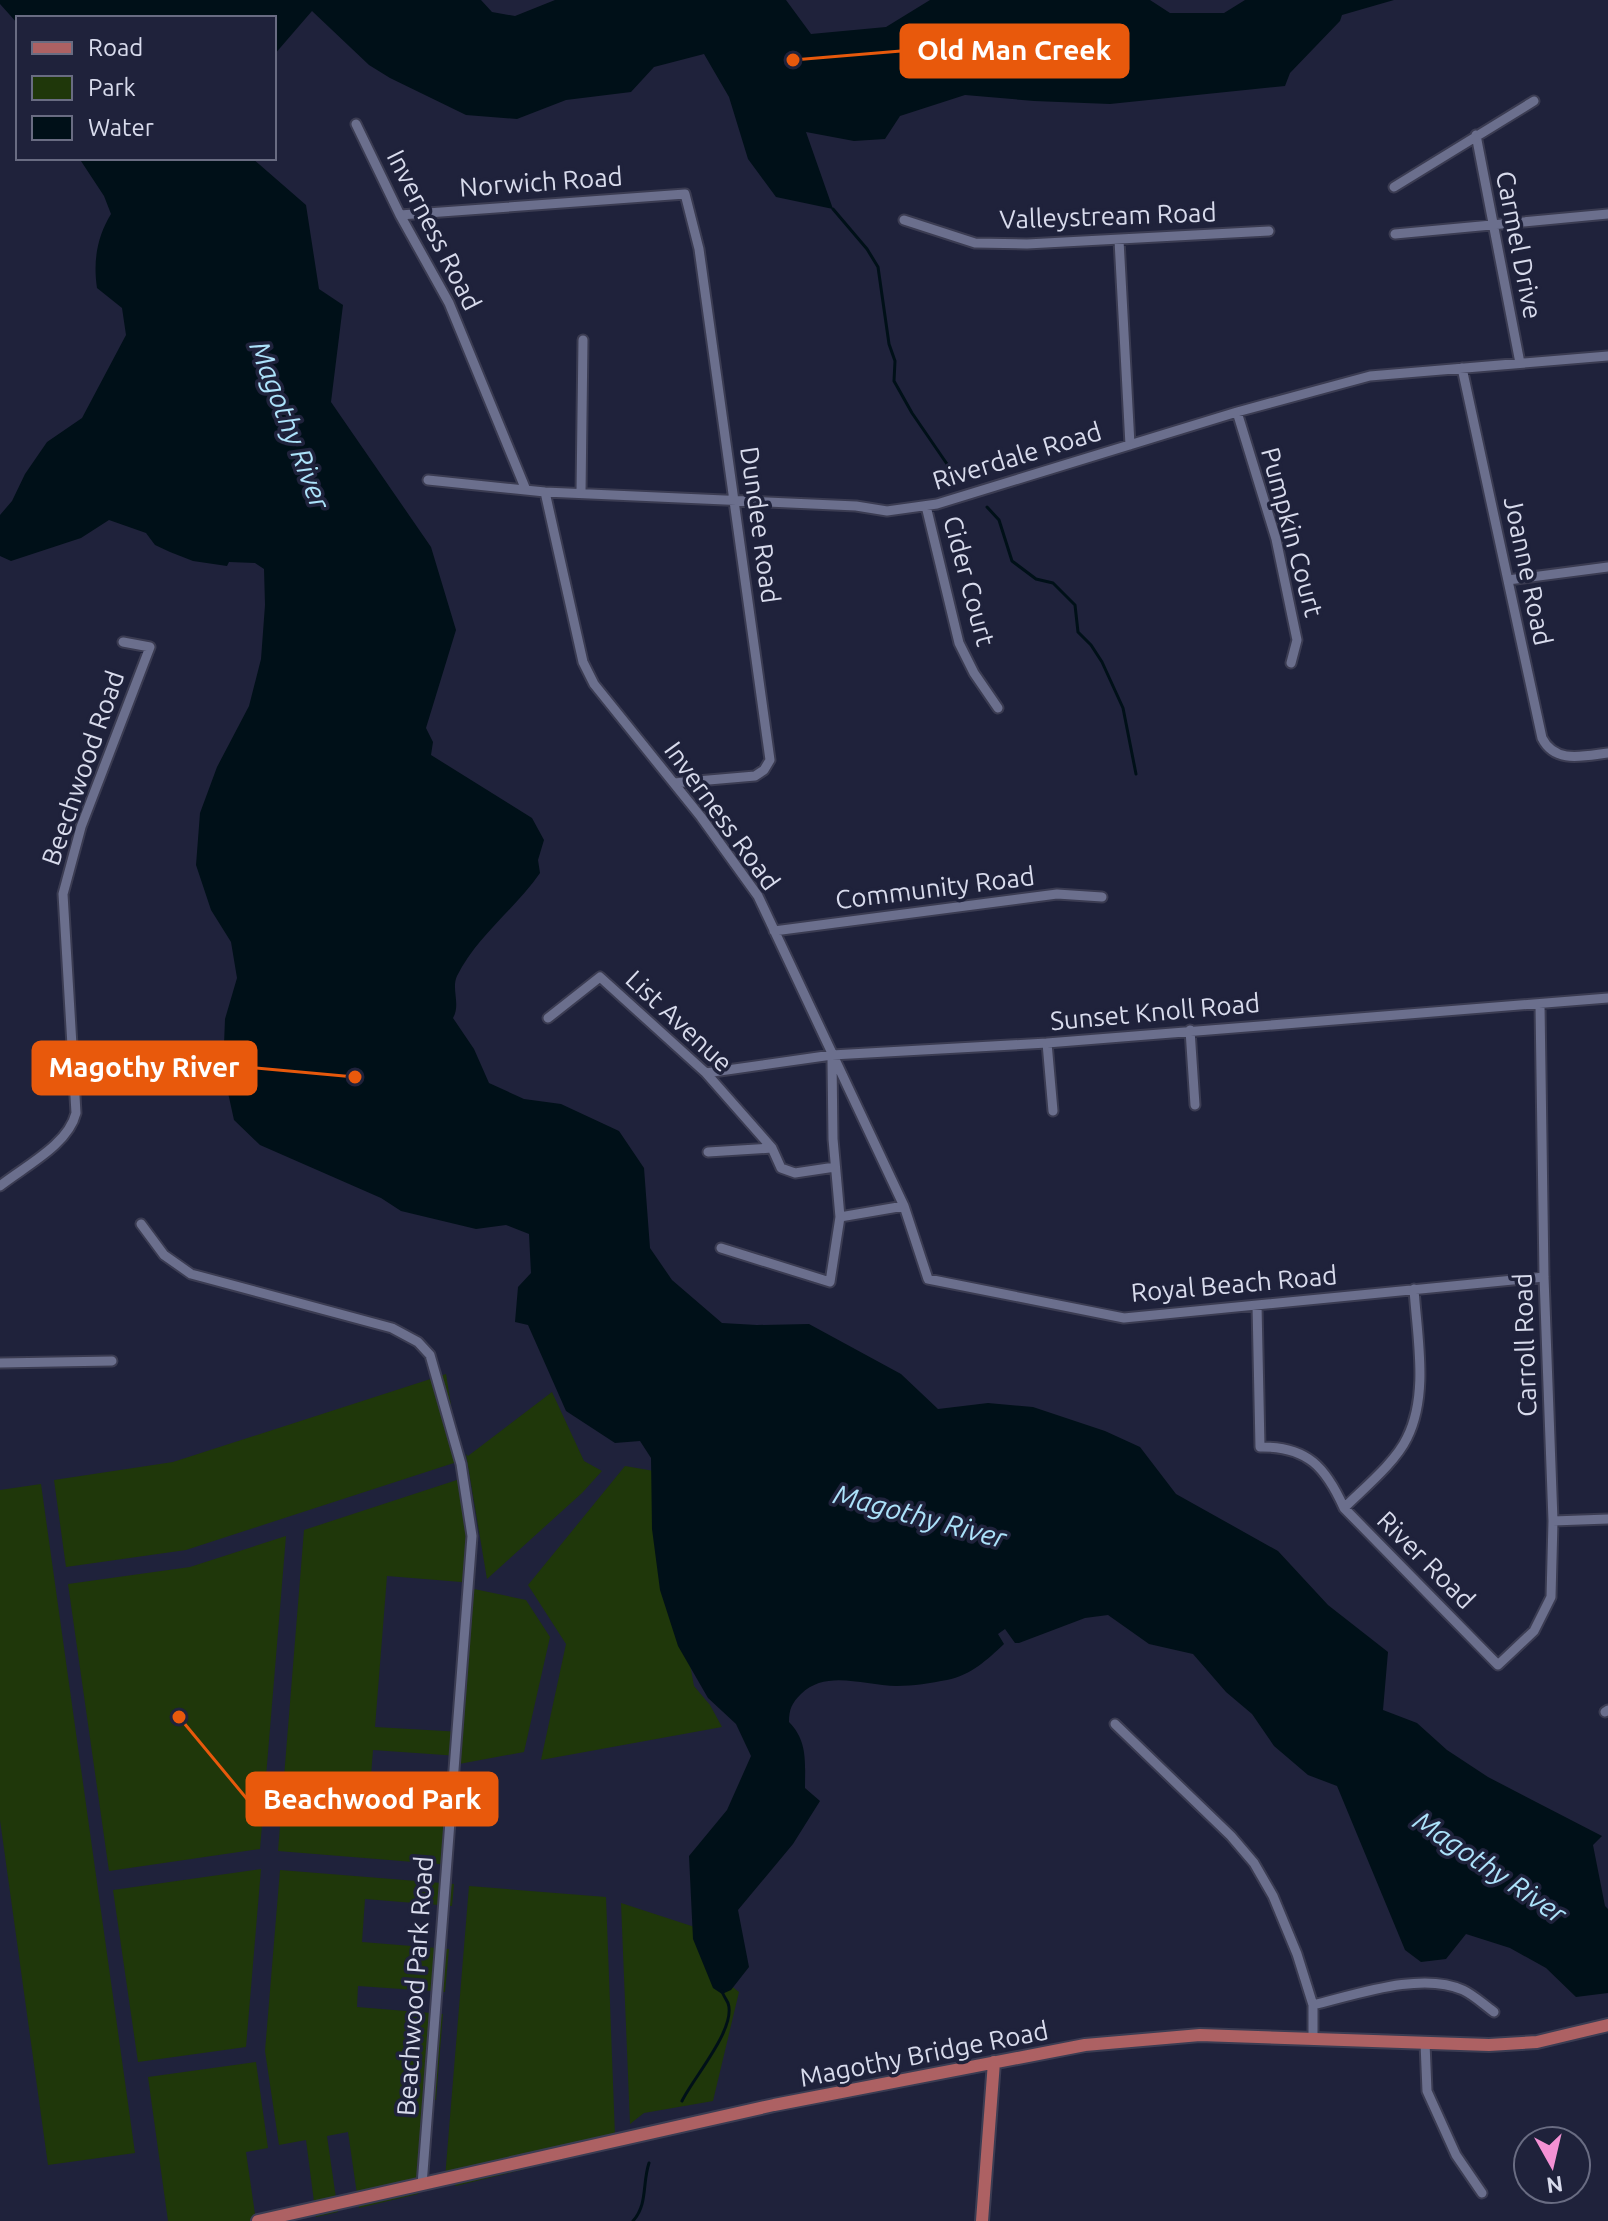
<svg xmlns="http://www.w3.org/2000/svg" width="1608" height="2221" font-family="Ubuntu,sans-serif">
	<rect width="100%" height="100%" fill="#1f223b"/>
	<!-- green -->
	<path fill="#1f370a" d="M446,1374l14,87 -274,89 -120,17 -12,-87 119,-18z
		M552,1392l32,69 18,10 -20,22 -95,86 -21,-125 2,2z
		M625,1466l29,5 40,215 16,19 12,22 -181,33 25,-116 -38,-59z
		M463,1478l13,83 -2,22 -87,-7 -12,151 87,5 12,-143 52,11 24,37 -26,115 -65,12v-8l-86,-6 -5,64 87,8 -4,43 -173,-14 26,-321z
		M41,1484l94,669 -87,12 -48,-345v-330z
		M286,1536l-26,313 -151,22 -41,-287 122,-17z
		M261,1869l-15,178 -108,15 -25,-172z
		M280,1870l174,14 -2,22 -87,-7 -3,43 87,7 -4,43 -87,-6 -1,21 86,7 -7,86 -5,-1 -6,85 -7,10 -59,14 -11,-76 -21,4 11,76 -22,5 -10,-77 -27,5 -14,-94z
		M469,1886l137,11 9,239 -20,16 -139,34 -11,-8z
		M621,1903l89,29 -4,34 33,26 -26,109 -69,12 -14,11z
		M256,2062l12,86 -22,4 10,69h-88l-20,-144z"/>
	<!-- water -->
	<path fill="#001018" d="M0,0h481l11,12 23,4 40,-16h231l25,34 75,-7 44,-27h220l20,13h54l21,-13h149l-52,15 -2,6 -50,52 -5,13 -175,18 -76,-3 -69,-6 -65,21 -15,23 -31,2 -48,-9 27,77 -57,-12 -28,-38 -19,-62 -25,-43 -50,13 -23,25 -65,8 -49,19 -51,-4 -76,-37 -21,-13 -57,-54 -38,44v-37h-256v6l-18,-20z
		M79,158h173l54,47 13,84 24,16 -12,97 100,145 25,83 -30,98 7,14 -2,13 101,63 12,22 -6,20 2,13c-25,36 -63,63 -83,103 -6,13 4,28 -4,42l21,31 15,34 35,16 37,5 58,27 25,37 6,80 22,32 50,43 35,2 52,-1 92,50 37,35 50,-6 45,4 72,24 35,16 36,47 102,57 50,54 60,47 -5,58 34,13 30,27 41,27 114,59 -9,9 12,61 3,3v84l-32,4 -30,-29 -36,-20 -44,-14 -20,25 -25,3 -16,-12 -68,-164 -29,-11 -34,-29 -22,-32 -26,-22 -33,-38 -44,-10 -41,-29 -23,3 -66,25h-4l-10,-14 -7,5 6,10c-17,16 -33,31 -57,36 -16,3 -34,6 -50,6 -33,0 -70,-17 -96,8 -9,9 -12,15 -12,28 19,19 16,41 16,66l15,13 -27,43 -55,66 11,57 -18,23 -9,4 -9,-6 -20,-49 -4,-83 38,-46 24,-54 -15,-32 -28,-26 -30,-52 -18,-56 -8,-61 -1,-71 -11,-17 -25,2 -49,-32 -38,-86 -13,-3 3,-35 13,-14 -2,-39 -23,-9 -30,4 -75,-18 -20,-13 -121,-53 -26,-25 -11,-50 2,-51 12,-41 -6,-36 -20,-32 -15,-45 4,-52 17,-46 32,-61 12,-47 4,-54 -1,-36 -9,-6 -26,-1 -2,4 -34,-5 -23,-9 -15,-7 -9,-12 -37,-13 -28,18 -70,23 -11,-5v-41l12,-14 13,-27 22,-32 35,-24 44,-83 -4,-27 -25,-20c-4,-27 0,-51 14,-74l-7,-18z"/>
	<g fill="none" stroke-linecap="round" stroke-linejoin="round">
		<!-- stream -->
		<path stroke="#001018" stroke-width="3" d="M833,209l34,40 11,18 11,77 6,17 -1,20 18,32 46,67
			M987,507l12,13 13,41 24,18 17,4 22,22 3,27 13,13 11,17 21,46 13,66
			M682,2101c11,-23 55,-73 46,-98 -2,-4 -5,-8 -6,-12
			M633,2221c15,-17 9,-37 16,-58"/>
		<defs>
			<path id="minor" d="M356,124l44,91 49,88 77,187
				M1476,135l44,228
				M1394,187l140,-86
				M400,215l285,-21 14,55 71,511 -6,10 -9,6 -81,7
				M904,220l71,23 52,1 242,-13
				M1395,234l213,-20
				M1119,240l11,205
				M1462,368l80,370c13,26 41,18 66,15
				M1237,412l39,127 21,101 -6,23
				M428,480l117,12 311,14 31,5 50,-7 300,-92 133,-36 238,-20
				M545,492l38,170 11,22 107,133 57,79 146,310
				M581,492l2,-152
				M926,506l33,137 15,30 24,35
				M1508,580l100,-13
				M774,931l283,-37 45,3
				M548,1018l52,-41 106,96 66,75 9,20 14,5 40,-6
				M1190,1030l5,75
				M1047,1043l6,68
				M706,1073l126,-18 215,-12 561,-45
				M708,1152l64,-4
				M0,1186c25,-20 68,-41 76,-73l-13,-219 18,-67 69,-180 -27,-5
				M840,1217l64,-11 24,73 196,39 420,-41
				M141,1224l23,31 27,19 201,54 26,14 12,13 31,109 11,72 -50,649
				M721,1248l109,34 10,-65 -7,-78 -1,-79
				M1257,1305l3,142c48,-1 66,21 84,61l154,157 36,-34 17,-34 2,-76 -9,-244 -4,-272
				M0,1363l112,-2
				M1344,1508c19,-19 51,-45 63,-70 22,-44 10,-101 7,-149
				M1553,1521l55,-2
				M1605,1712l3,-2
				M1115,1724l116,112 23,27 19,33 24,58 16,51v34
				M1313,2005c42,-10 108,-34 150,-15 11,5 21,15 31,22
				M1425,2043l2,48 29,64 26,38"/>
			<path id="major" d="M258,2221l516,-116 311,-60 115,-10 289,10 48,-3 71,-17
				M982,2221l12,-159"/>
		</defs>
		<!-- minor casing -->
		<use href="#minor" stroke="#3b3c52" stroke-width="13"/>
		<!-- major casing -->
		<use href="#major" stroke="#3b3c52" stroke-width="16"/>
		<!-- minor -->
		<use href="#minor" stroke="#6b6f8d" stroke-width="9"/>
		<!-- major -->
		<use href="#major" stroke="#ad6163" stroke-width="12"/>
	</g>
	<g text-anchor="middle" stroke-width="7" stroke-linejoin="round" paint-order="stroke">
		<!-- street labels -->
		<g font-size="26" fill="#d8dbec" stroke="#1f223b">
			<text transform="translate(541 182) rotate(-4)" y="9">Norwich Road</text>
			<text transform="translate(1108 216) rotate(-2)" y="9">Valleystream Road</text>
			<text transform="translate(434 230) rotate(63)" y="9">Inverness Road</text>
			<text transform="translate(1519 245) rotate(79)" y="9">Carmel Drive</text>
			<text transform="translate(1017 456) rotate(-17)" y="9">Riverdale Road</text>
			<text transform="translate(760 525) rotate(82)" y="9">Dundee Road</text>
			<text transform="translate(1292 532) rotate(75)" y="9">Pumpkin Court</text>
			<text transform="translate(1528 571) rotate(78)" y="9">Joanne Road</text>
			<text transform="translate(969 581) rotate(75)" y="9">Cider Court</text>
			<text transform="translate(83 768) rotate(-71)" y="9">Beechwood Road</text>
			<text transform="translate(722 816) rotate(54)" y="9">Inverness Road</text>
			<text transform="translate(935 888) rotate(-7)" y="9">Community Road</text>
			<text transform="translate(1155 1012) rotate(-5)" y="9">Sunset Knoll Road</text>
			<text transform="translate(679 1021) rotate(43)" y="9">List Avenue</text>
			<text transform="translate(1234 1284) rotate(-5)" y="9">Royal Beach Road</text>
			<text transform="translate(1525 1345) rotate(-92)" y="9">Carroll Road</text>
			<text transform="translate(1426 1560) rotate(45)" y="9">River Road</text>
			<text transform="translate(415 1986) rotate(-86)" y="9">Beachwood Park Road</text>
			<text transform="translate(924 2054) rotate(-11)" y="9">Magothy Bridge Road</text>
		</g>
		<!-- water labels -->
		<g font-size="28" font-style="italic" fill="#ace2fa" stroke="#1f223b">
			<text transform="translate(290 425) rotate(69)" y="10">Magothy River</text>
			<text transform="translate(920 1516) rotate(15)" y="10">Magothy River</text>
			<text transform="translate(1490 1867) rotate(34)" y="10">Magothy River</text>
		</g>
	</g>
	<!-- callouts -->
	<path fill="none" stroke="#e8590c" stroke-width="3" d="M793 60L901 51M355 1077L256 1068M179 1717L247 1799"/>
	<g fill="#e8590c" stroke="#1f223b" stroke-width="3">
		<circle cx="793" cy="60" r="8"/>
		<circle cx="355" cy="1077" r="8"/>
		<circle cx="179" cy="1717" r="8"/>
	</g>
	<g fill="#e8590c" stroke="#e8590c" stroke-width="3">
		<rect x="901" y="25" width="227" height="52" rx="8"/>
		<rect x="33" y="1042" width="223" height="52" rx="8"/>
		<rect x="247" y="1773" width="250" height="52" rx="8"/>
	</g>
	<g font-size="28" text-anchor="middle" font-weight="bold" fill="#fff">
		<text x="1014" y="60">Old Man Creek</text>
		<text x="144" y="1077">Magothy River</text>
		<text x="372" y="1809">Beachwood Park</text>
	</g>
	<!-- legend -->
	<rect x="16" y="16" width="260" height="144" fill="#1f223b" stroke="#696c82" stroke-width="2"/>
	<rect x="32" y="42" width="40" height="12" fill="#ad6163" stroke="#696c82" stroke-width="2"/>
	<text x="88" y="56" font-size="24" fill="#d8dbec">Road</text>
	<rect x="32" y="76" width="40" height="24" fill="#1f370a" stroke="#696c82" stroke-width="2"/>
	<text x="88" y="96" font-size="24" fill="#d8dbec">Park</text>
	<rect x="32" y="116" width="40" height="24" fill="#001018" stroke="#696c82" stroke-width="2"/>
	<text x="88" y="136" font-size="24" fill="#d8dbec">Water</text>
	<!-- north arrow -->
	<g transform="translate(1552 2165) rotate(172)"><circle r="38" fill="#1f223b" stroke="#696c82" stroke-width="2"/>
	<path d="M0-6L14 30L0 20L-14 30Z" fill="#f491d4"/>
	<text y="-12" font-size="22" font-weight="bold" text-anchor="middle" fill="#d8dbec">N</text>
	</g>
</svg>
